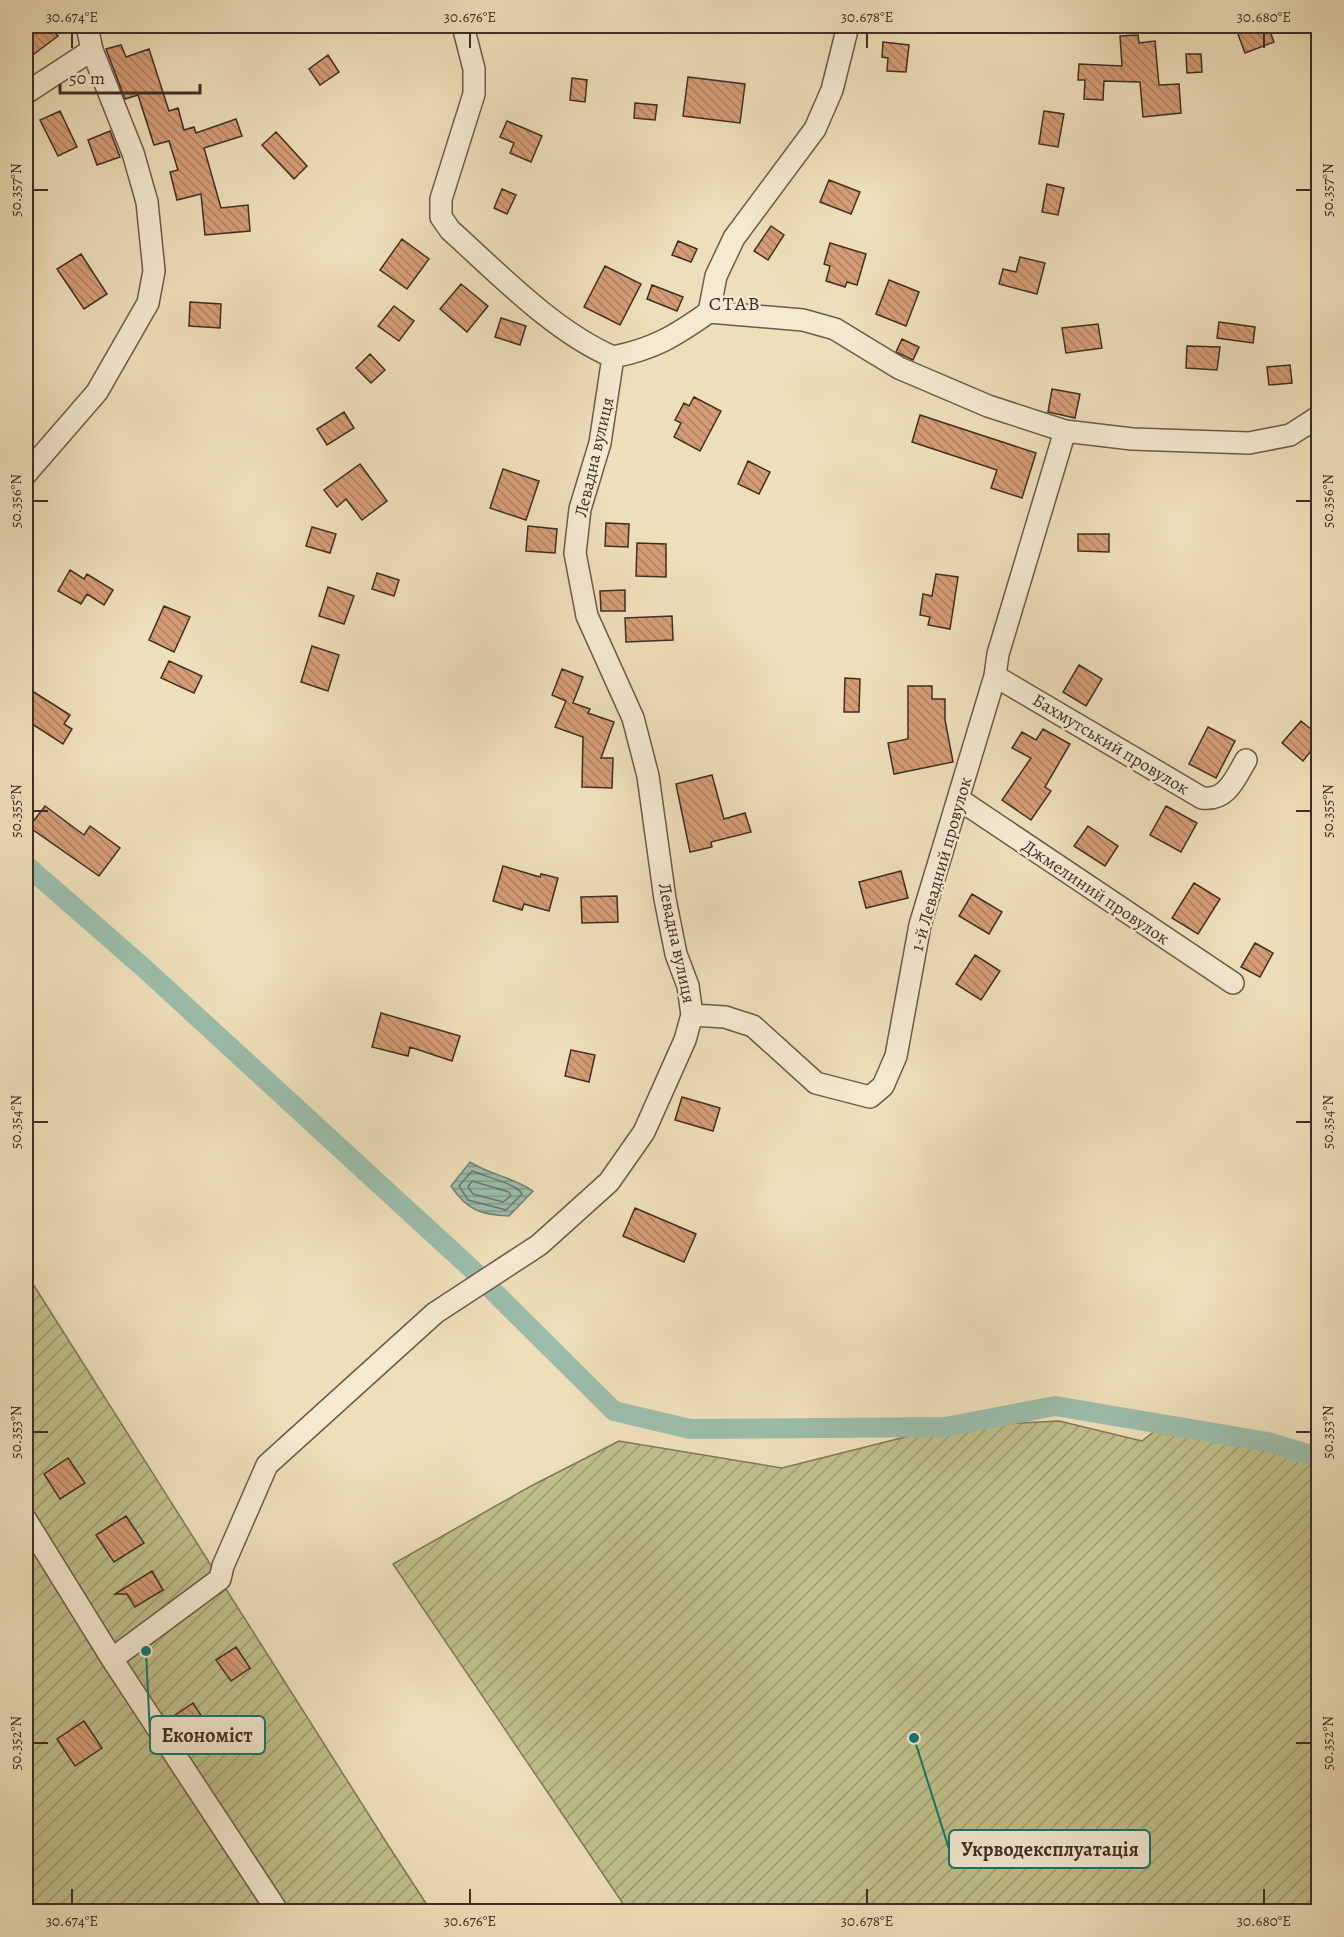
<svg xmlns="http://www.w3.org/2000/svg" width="1344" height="1937" font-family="Alegreya,serif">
	<defs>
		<pattern id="garden-furrows" width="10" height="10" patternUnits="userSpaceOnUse" patternTransform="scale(1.5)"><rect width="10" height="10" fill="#bfc08c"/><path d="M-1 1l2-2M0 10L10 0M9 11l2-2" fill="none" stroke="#9d9c72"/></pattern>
		<pattern id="water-rules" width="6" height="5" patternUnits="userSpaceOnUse" patternTransform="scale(1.5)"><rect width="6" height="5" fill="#9bbdaa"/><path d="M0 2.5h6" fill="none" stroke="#809a8a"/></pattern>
		<pattern id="building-back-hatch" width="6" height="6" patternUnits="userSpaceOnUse" patternTransform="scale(1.5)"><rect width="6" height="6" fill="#d59d77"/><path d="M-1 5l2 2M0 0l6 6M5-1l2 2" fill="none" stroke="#ae8061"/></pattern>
	</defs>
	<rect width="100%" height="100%" fill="#eedfba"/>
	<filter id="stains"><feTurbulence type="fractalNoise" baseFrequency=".00333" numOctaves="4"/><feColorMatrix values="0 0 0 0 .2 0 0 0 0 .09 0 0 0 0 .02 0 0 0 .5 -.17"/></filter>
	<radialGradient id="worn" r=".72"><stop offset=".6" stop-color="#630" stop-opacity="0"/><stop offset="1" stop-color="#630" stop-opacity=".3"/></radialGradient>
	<!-- garden -->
	<path fill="url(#garden-furrows)" stroke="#807758" stroke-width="1.5" d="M26,1273l362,572 43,66h-405z
		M1059,1421l83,20 19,-15 107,16 50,15v454h-690l-235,-347 138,-78 88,-45 163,27 163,-41z"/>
	<!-- water -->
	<path fill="url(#water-rules)" stroke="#778475" stroke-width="1.5" d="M470,1162c20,13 43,15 63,29l-24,25c-29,-1 -43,-7 -58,-30z"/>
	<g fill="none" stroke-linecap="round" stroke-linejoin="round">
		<!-- shore -->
		<path stroke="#6e7668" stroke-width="1.5" d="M472,1171c12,5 47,14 50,23l-16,16 -38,-10 -9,-14z
			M472,1181l37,11 2,4 -8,6 -30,-8 -5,-7z"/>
		<!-- canal -->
		<path stroke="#9bbdaa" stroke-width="20" d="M26,865l119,104 330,303
			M488,1286l126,125 76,18 255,-2 110,-21 213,36 50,15"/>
	</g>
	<!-- building -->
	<path fill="url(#building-back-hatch)" stroke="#402e25" stroke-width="1.5" d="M26,26h23l9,10 -32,24z
		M1235,26h33l6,16 -29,11z
		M1138,35l1,8 16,-2 4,44 20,-1 2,29 -38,4 -3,-35 -36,-1 -1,19 -19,-1 1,-19h-7l1,-16 43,2 -2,-30z
		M883,42l26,3 -3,27 -19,-1 1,-13 -6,-1z
		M121,45l5,12 23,-8 20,62 9,-3 6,22 10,-3 2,6 40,-14 6,17 -38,12 17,60 27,-3 2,26 -45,4 -4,-41 -24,6 -7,-28 8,-2 -9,-29 -15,4 -16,-50 -13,4 -13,-34 -6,-16z
		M1186,54h15l1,18 -15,1z
		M328,55l11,17 -19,13 -11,-16z
		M688,77l57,7 -5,39 -57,-7z
		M572,78l15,2 -2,22 -15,-2z
		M635,103l22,2 -2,15 -21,-2z
		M60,111l17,36 -19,9 -18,-36z
		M1044,111l20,3 -6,33 -19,-3z
		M507,121l35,15 -11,26 -21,-9 4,-10 -14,-6z
		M110,131l10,26 -23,8 -9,-25z
		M276,132l31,34 -13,13 -32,-34z
		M829,180l31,12 -9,22 -31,-12z
		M1047,184l17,4 -6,27 -16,-3z
		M502,189l14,6 -9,19 -13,-6z
		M771,226l13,9 -16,25 -14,-9z
		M402,239l27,20 -22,30 -27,-19z
		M678,241l19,8 -6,13 -19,-7z
		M830,243l36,11 -9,31 -10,-3 -2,5 -19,-6 4,-15 -6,-2z
		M81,254l26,40 -23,15 -27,-40z
		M1020,257l25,6 -8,31 -38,-10 4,-15 13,3z
		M605,266l36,18 -21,41 -36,-18z
		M889,280l30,12 -13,34 -30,-12z
		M461,284l27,22 -21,26 -27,-23z
		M652,285l31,12 -6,14 -30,-12z
		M190,302l31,2 -1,24 -31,-2z
		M394,306l20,15 -15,20 -21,-15z
		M501,318l25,8 -6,19 -25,-8z
		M1219,322l36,5 -2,16 -36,-5z
		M1098,324l4,24 -36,5 -4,-25z
		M902,339l17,8 -6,13 -17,-8z
		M1187,346l33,1 -3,23 -31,-2z
		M370,354l15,16 -14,13 -15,-15z
		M1290,365l2,18 -23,2 -2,-18z
		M1052,389l28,5 -5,24 -27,-6z
		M694,397l27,14 -21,40 -26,-14 7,-14 -6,-3 9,-17 5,3z
		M344,412l10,16 -27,17 -10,-16z
		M920,415l116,38 -14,45 -31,-10 6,-18 -85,-28z
		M748,461l22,11 -11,22 -21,-10z
		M360,464l27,37 -25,19 -16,-21 -9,8 -13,-17z
		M503,469l36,12 -13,39 -36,-12z
		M606,523l23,1 -1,23 -23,-1z
		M528,526l29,3 -2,24 -29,-2z
		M312,527l24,7 -6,19 -24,-7z
		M1078,534h31v18l-31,-1z
		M637,543l29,1v33l-30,-1z
		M70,570l14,9 3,-5 26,16 -9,15 -17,-11 -6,10 -23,-13z
		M377,573l22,7 -5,16 -22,-7z
		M936,574l22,3 -8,52 -22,-4 2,-8 -10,-2 3,-21 9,2z
		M328,587l26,9 -10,28 -25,-8z
		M625,590v21h-24l-1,-20z
		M164,606l26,11 -16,35 -25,-12z
		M672,616l1,24 -47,2 -1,-24z
		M312,646l27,9 -11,36 -27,-9z
		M169,661l33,15 -8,17 -33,-15z
		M1079,665l23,14 -16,27 -23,-14z
		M562,669l21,8 -10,26 17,6 -2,4 26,9 -13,36h12l-1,30 -30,-1 1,-50 -28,-10 11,-26 -14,-6z
		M845,678l15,1 -1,33h-15z
		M908,686h24v13h13v21l8,42 -59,12 -6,-31 20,-4z
		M26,687l44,28 -6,9 8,5 -9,15 -37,-24z
		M1301,721l17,14v7l-15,19 -21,-18z
		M1208,727l27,14 -19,37 -27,-14z
		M1043,729l27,15 -25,43 6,4 -20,29 -29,-20 29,-42 -19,-10 10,-16 14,8z
		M712,775l12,44 21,-6 6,19 -40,10 1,5 -22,5 -14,-68z
		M45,806l39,29 6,-9 30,22 -21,28 -70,-49z
		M1166,806l31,17 -16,29 -31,-17z
		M1088,826l30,20 -13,20 -31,-20z
		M503,866l37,11 1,-3 17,4 -9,33 -25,-7 -2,6 -29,-9z
		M901,871l7,27 -42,10 -7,-26z
		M1194,883l26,16 -22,35 -26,-16z
		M972,894l30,18 -13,22 -30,-18z
		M617,896l1,26 -36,1 -1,-26z
		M1255,943l18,10 -13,24 -19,-10z
		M975,955l25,16 -19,29 -25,-16z
		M381,1013l79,23 -8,25 -42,-14 -2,9 -36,-9z
		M571,1050l24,5 -6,27 -24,-6z
		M682,1097l38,11 -7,23 -38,-11z
		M635,1208l61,26 -12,28 -61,-26z
		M68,1458l17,25 -25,16 -16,-25z
		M126,1516l18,27 -30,19 -18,-27z
		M152,1571l11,19 -28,17 -8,-13h-12z
		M236,1647l14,21 -19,13 -15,-21z
		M193,1703l13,20 -19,13 -13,-20z
		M84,1721l18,27 -27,18 -18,-27z"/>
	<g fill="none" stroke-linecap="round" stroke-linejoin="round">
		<defs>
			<path id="street" d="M26,93l66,-43
				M709,312l94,8 32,9 64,39 89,38 77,25 67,8 117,4 41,-8 28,-18
				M709,312l7,-36 18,-38 81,-109 17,-39 16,-64
				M613,357c41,-8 62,-21 96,-45
				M26,474l71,-82 51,-89 6,-32 -7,-69 -14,-49 -41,-103 -5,-24
				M995,676l207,122c25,3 33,-19 44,-38
				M960,800l273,183
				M692,1015l33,2 28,9 63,57 54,14 13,-11 13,-30 24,-131 75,-249 3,-22 67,-223
				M26,1520l86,139 166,253
				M112,1659l108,-80 3,-13 44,-101 168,-152 104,-68 70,-63 35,-50 41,-92 7,-25 -4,-29 -12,-32 -11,-55 -17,-123 -15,-58 -46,-102 -12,-63 5,-44 20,-66 13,-86c-60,-26 -114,-83 -163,-127l-9,-13v-18l33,-105v-25l-11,-43"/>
		</defs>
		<!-- street casing -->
		<use href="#street" stroke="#6c5a4a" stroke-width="24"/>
		<!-- street -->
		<use href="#street" stroke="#f4ead2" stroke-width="21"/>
	</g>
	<!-- ticks -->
	<path fill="none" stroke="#402e25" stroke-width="2" d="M72,33v15M470,33v15M867,33v15M1264,33v15M33,190h15M1296,190h15M33,501h15M1296,501h15M33,811h15M1296,811h15M33,1122h15M1296,1122h15M33,1432h15M1296,1432h15M33,1743h15M1296,1743h15M72,1889v15M470,1889v15M867,1889v15M1264,1889v15"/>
	<g text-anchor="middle" stroke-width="4.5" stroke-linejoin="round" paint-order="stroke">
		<!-- street labels -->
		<g font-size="18" fill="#402e25" stroke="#f4ead2">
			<text transform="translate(594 457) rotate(-77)" y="6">Левадна вулиця</text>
			<text transform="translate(1111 744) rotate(31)" y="6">Бахмутський провулок</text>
			<text transform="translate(941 864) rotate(-74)" y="6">1-й Левадний провулок</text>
			<text transform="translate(1096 892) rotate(34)" y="6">Джмелиний провулок</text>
			<text transform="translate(677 943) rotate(78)" y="6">Левадна вулиця</text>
		</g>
		<!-- neighbourhood labels -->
		<g font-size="20" letter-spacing="1.5" fill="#402e25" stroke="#f4ead2">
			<text x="735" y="310">СТАВ</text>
		</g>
	</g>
	<!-- callouts -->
	<path fill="none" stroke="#0f766e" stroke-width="2" d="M146 1651L150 1735M914 1738L949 1849"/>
	<g fill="#0f766e" stroke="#f4ead2" stroke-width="2">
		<circle cx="146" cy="1651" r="6"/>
		<circle cx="914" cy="1738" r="6"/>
	</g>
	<g fill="#f4ead2" stroke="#0f766e" stroke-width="2">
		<rect x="150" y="1716" width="115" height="38" rx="6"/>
		<rect x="949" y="1830" width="201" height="38" rx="6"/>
	</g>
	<g font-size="20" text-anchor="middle" font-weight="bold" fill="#402e25">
		<text x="207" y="1742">Економіст</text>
		<text x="1050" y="1856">Укрводексплуатація</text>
	</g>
	<!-- margin -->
	<rect width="1344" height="1937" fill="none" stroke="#eedfba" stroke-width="66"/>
	<!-- scale -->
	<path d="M60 84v9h140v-9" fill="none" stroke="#402e25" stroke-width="3"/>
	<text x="69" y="84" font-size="18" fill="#402e25" stroke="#f4ead2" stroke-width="4.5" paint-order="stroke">50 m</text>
	<rect x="33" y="33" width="1278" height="1871" fill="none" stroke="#402e25" stroke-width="2"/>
	<g font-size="15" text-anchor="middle" fill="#402e25">
		<text x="72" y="22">30.674°E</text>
		<text x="470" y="22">30.676°E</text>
		<text x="867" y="22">30.678°E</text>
		<text x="1264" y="22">30.680°E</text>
		<text transform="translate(16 190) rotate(-90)" y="5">50.357°N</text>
		<text transform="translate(1328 190) rotate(-90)" y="5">50.357°N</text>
		<text transform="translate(16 501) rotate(-90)" y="5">50.356°N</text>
		<text transform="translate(1328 501) rotate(-90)" y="5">50.356°N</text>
		<text transform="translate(16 811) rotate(-90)" y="5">50.355°N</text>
		<text transform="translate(1328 811) rotate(-90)" y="5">50.355°N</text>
		<text transform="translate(16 1122) rotate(-90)" y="5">50.354°N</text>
		<text transform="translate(1328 1122) rotate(-90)" y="5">50.354°N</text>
		<text transform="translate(16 1432) rotate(-90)" y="5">50.353°N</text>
		<text transform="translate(1328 1432) rotate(-90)" y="5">50.353°N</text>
		<text transform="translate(16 1743) rotate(-90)" y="5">50.352°N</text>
		<text transform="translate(1328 1743) rotate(-90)" y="5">50.352°N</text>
		<text x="72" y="1926">30.674°E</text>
		<text x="470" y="1926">30.676°E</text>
		<text x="867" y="1926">30.678°E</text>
		<text x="1264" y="1926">30.680°E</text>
	</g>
	<rect width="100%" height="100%" filter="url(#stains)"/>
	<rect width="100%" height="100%" fill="url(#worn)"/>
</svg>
